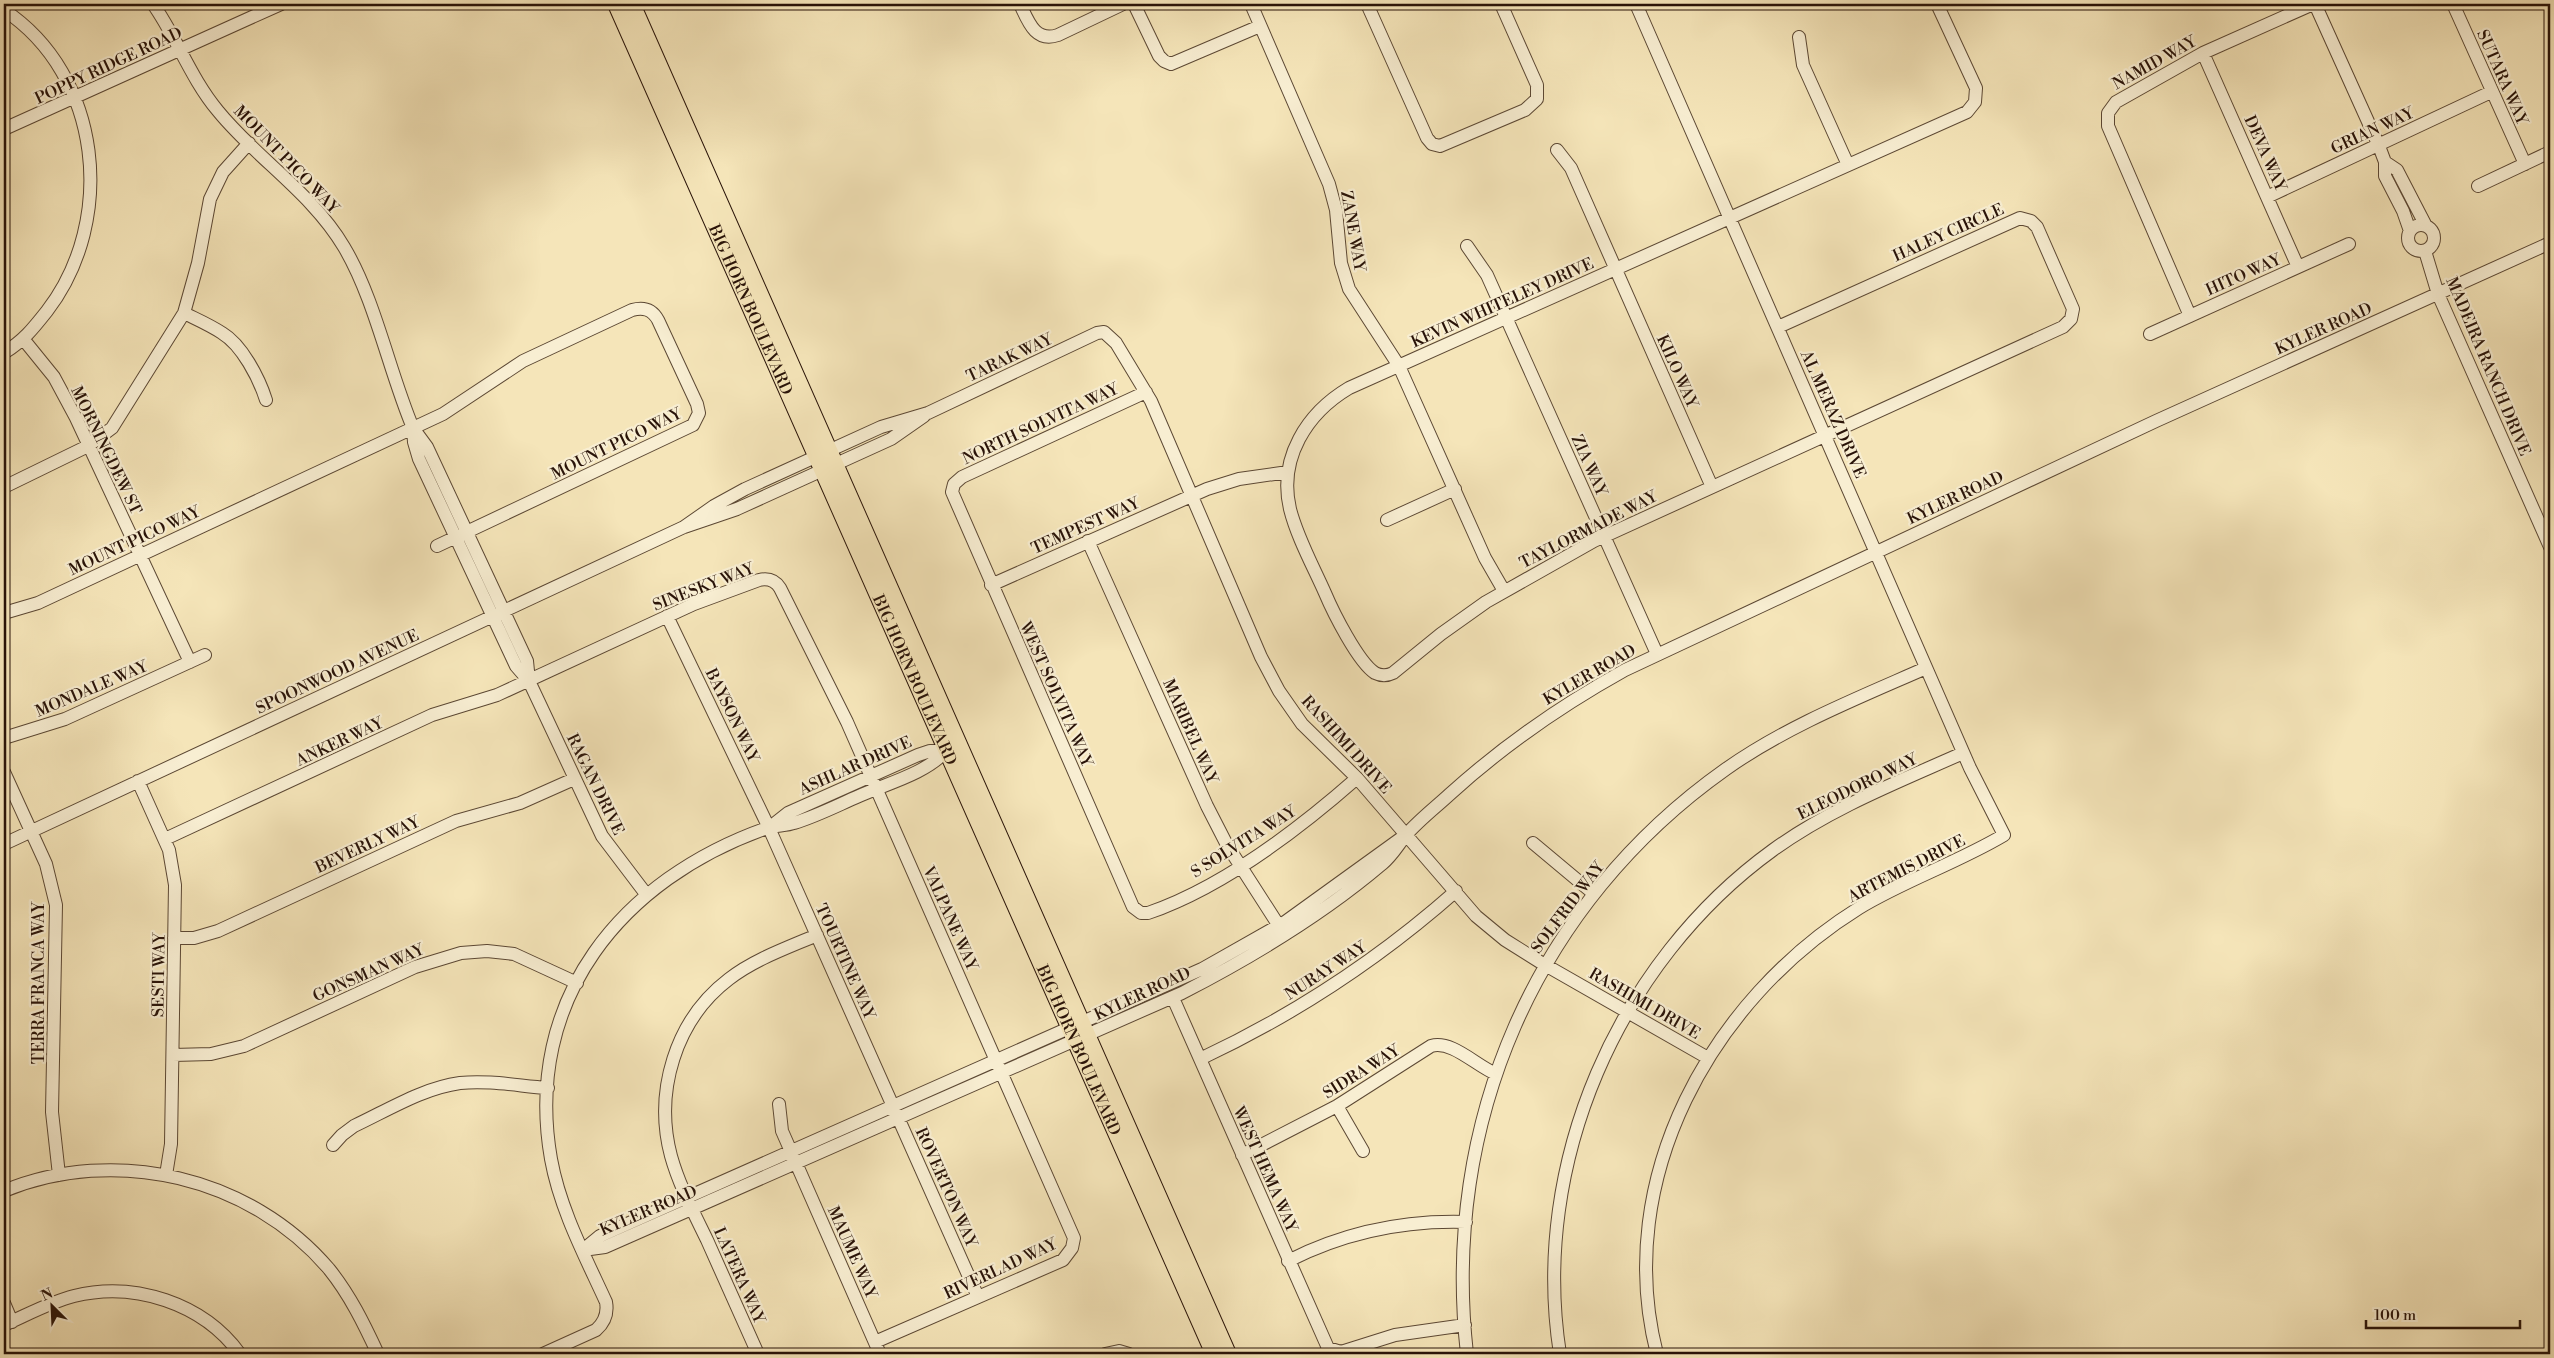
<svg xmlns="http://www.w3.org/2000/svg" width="2554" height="1358" font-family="'Libre Bodoni',serif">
	<rect width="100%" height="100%" fill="#f5e5b9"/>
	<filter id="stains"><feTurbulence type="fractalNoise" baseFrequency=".004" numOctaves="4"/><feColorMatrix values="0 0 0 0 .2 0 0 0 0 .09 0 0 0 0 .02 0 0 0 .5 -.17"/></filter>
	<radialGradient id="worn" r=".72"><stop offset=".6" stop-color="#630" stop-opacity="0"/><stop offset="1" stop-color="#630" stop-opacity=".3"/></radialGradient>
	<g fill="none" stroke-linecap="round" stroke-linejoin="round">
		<defs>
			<path id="minor" d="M153,4c24,34 38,75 65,107 39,48 94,82 126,136 31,52 45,124 69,181l14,19 100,214 2,20
				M1020,4c8,17 15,39 38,31l65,-31
				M1134,4l25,52 5,5 7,3 89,-38
				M1251,4l78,180 7,26 5,53 8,26 50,77 86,192 19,33
				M1367,4l60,134 5,6 8,2 85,-36 12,-11v-14l-36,-81
				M1636,4l334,764 34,67c-47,28 -99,45 -145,73 -148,92 -247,271 -202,446
				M2315,4l64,142 6,16v14l18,35 7,20
				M2453,4l72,160
				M4,10c98,65 113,210 43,301 -15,19 -23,29 -43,42
				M1799,37l4,28 45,100
				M2203,53l95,214
				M4,129l277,-125
				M1557,150l14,18 141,319
				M2385,162l12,8 29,56
				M2478,186l72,-34
				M2267,197l224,-105
				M2408 238a13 13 0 1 1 26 0a13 13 0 1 1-26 0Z
				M1467,246l20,29 170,379
				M2425,251l13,43 112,253
				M184,313c12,6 26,12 38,20 20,12 37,45 44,67
				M2190,316l-82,-190v-13l8,-11 87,-49 110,-49
				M1778,327l242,-109 11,3 6,6 36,82 -2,10 -8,8 -469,214 -108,61 -45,32 -48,39c-6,3 -12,3 -18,0 -17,-11 -42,-61 -50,-80 -12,-27 -28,-56 -35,-84 -12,-51 17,-96 59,-121l618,-276 8,-10 1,-14 -39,-84
				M2150,334l199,-90
				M24,340l30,37 22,41 114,244
				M1146,392l-184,85 -8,7 -2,8 181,415 8,6h7c73,-25 151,-84 209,-135
				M413,428l1,14 5,17 97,207 13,15 73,155 44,58
				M4,487l84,-41 24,-18 72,-115 14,-50 12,-64 13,-27 26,-29
				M1387,520l68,-31
				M684,527l30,-21 31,-17 136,-62 47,-14 169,-80 7,-1 12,11 35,58 110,256 18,34 23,33 55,54 119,138 29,24 35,22 168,96
				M1088,541l119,265 20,39 52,81
				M991,585l216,-96 32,-10 49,-7
				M4,613l34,-10 405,-189 80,-53 109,-51c11,-3 20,-1 26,10l39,84 2,9 -6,12 -256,121
				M667,616l102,212 209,469
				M4,738l61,-19 140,-64
				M4,772l42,92 10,41 -4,207 7,63
				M138,781l31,69 6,35 -4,259 -5,31
				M769,828l19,-15 130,-58 12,-4h16
				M165,839l267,-124 65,-20 197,-91 65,-24c9,-2 16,0 21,8l67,134 227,516 -2,10 -9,12 -188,82
				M1533,843l61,51
				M4,844l680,-317 53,-18 154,-70 33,-23
				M174,938h20l24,-7 238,-110 64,-18 54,-24
				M1173,998l155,350 13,4 54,-17 70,-10
				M173,1055l38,-1 33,-8 171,-79 46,-14 26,-2 27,3 63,29
				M1200,1059c94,-44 178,-99 256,-168
				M779,1104l3,27 98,223
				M1337,1106l26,45
				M333,1145l9,-10 12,-9c34,-16 69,-38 106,-43 29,-3 59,3 88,5
				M1242,1155l95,-49 94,-60c21,-6 44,19 65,28
				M4,1191c111,-46 247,-14 325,78 21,26 35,55 49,85
				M583,1250l22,-3 577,-254c70,-36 140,-78 200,-129 10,-8 16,-19 24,-29 13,-15 30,-28 44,-41 54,-49 112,-89 175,-124l531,-249 394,-178
				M583,1250l17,-14 602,-267 83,-47 115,-83
				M1288,1261c57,-29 114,-41 178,-39
				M4,1303l8,19
				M4,1325c23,-10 46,-23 70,-29 60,-15 129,7 166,58
				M543,1354l53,-24c9,-8 12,-17 10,-28 -21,-46 -46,-93 -55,-143 -28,-160 71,-280 216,-331 9,-3 19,-2 27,-5 23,-7 44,-18 65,-27 29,-13 66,-22 87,-45
				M758,1354c-17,-38 -34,-76 -51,-114 -13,-27 -28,-55 -36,-84 -17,-64 4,-136 58,-177 26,-20 58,-31 88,-44
				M1105,1354l14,-3 10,3
				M1467,1354c-26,-231 68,-450 259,-585 61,-43 132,-71 200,-101
				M1560,1354c-30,-190 58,-392 213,-504 58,-42 125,-68 190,-97"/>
			<g id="major">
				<path id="s1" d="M616,4l598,1350"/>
				<path d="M632,4l596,1350"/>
			</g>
		</defs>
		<!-- minor casing -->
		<use href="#minor" stroke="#5c4834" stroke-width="14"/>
		<!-- major casing -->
		<use href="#major" stroke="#291308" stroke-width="18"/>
		<!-- minor -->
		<use href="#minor" stroke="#f8eed2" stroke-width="12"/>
		<!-- major -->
		<use href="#major" stroke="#f5e5b9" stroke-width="16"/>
	</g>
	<g text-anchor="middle" stroke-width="4.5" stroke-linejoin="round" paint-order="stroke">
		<!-- street labels -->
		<g font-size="16" fill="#291308" stroke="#f8eed2">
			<text transform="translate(2154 62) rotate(-29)" y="6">NAMID WAY</text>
			<text transform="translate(108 65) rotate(-25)" y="6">POPPY RIDGE ROAD</text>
			<text transform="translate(2503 77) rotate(66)" y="6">SUTARA WAY</text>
			<text transform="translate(2372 130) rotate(-25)" y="6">GRIAN WAY</text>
			<text transform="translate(2266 153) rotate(66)" y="6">DEVA WAY</text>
			<text transform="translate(287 159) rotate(46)" y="6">MOUNT PICO WAY</text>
			<text transform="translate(1354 231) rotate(80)" y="6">ZANE WAY</text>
			<text transform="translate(1948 232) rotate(-24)" y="6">HALEY CIRCLE</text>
			<text transform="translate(2243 274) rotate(-24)" y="6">HITO WAY</text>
			<text transform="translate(1502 302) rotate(-24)" y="6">KEVIN WHITELEY DRIVE</text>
			<text dy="6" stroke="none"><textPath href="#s1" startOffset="334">BIG HORN BOULEVARD</textPath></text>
			<text transform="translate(2323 328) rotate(-24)" y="6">KYLER ROAD</text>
			<text transform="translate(1009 357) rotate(-25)" y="6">TARAK WAY</text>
			<text transform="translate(2489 366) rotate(67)" y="6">MADEIRA RANCH DRIVE</text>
			<text transform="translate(1678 371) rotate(66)" y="6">KILO WAY</text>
			<text transform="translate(1834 414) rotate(66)" y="6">AL MERAZ DRIVE</text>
			<text transform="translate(1040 423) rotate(-25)" y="6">NORTH SOLVITA WAY</text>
			<text transform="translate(616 443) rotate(-26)" y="6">MOUNT PICO WAY</text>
			<text transform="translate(107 450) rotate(64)" y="6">MORNINGDEW ST</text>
			<text transform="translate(1590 465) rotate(66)" y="6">ZIA WAY</text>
			<text transform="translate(1955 497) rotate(-25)" y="6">KYLER ROAD</text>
			<text transform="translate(1085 525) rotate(-24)" y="6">TEMPEST WAY</text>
			<text transform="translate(1588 529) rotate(-27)" y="6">TAYLORMADE WAY</text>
			<text transform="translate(134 540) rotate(-25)" y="6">MOUNT PICO WAY</text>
			<text transform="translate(703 586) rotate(-21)" y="6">SINESKY WAY</text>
			<text transform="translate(337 671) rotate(-25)" y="6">SPOONWOOD AVENUE</text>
			<text transform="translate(1589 674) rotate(-30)" y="6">KYLER ROAD</text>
			<text dy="6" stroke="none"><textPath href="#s1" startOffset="739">BIG HORN BOULEVARD</textPath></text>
			<text transform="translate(91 688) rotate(-23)" y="6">MONDALE WAY</text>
			<text transform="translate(1057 694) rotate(66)" y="6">WEST SOLVITA WAY</text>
			<text transform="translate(733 715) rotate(64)" y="6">BAYSON WAY</text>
			<text transform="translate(1191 731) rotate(66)" y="6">MARIBEL WAY</text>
			<text transform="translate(339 741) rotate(-25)" y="6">ANKER WAY</text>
			<text transform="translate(1347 744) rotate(48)" y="6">RASHIMI DRIVE</text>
			<text transform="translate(855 765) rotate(-24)" y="6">ASHLAR DRIVE</text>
			<text transform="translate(596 784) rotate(64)" y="6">RAGAN DRIVE</text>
			<text transform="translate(1857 786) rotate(-26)" y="6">ELEODORO WAY</text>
			<text transform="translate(1243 841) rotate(-32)" y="6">S SOLVITA WAY</text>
			<text transform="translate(367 844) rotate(-25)" y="6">BEVERLY WAY</text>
			<text transform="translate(1906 868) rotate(-27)" y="6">ARTEMIS DRIVE</text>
			<text transform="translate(1567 907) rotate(-53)" y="6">SOLFRID WAY</text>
			<text transform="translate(951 918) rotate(66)" y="6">VALPANE WAY</text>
			<text transform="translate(846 961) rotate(66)" y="6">TOURTINE WAY</text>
			<text transform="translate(1325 970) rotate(-33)" y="6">NURAY WAY</text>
			<text transform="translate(368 972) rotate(-24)" y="6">GONSMAN WAY</text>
			<text transform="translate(158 975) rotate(-89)" y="6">SESTI WAY</text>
			<text transform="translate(38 983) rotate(-90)" y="6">TERRA FRANCA WAY</text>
			<text transform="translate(1142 993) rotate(-25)" y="6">KYLER ROAD</text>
			<text transform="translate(1645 1003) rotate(30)" y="6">RASHIMI DRIVE</text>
			<text dy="6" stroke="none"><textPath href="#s1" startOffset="1144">BIG HORN BOULEVARD</textPath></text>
			<text transform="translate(1361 1071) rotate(-32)" y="6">SIDRA WAY</text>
			<text transform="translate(1266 1169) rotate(66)" y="6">WEST HEMA WAY</text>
			<text transform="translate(947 1187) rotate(66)" y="6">ROVERTON WAY</text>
			<text transform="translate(648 1210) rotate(-23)" y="6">KYLER ROAD</text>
			<text transform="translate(853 1252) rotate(66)" y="6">MAUME WAY</text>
			<text transform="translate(1000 1268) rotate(-25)" y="6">RIVERLAD WAY</text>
			<text transform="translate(740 1275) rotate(66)" y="6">LATERA WAY</text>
		</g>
	</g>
	<!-- margin -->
	<rect width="2554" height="1358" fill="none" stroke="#f5e5b9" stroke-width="20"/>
	<rect x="5" y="5" width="2544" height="1348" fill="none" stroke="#291308" stroke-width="2.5"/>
	<rect x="10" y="10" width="2534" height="1338" fill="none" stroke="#291308"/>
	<!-- north arrow -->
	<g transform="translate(52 1306) rotate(336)" stroke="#f8eed2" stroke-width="4" paint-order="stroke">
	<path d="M0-4L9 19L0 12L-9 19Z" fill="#291308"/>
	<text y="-8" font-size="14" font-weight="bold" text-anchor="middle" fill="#291308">N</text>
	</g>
	<!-- scale -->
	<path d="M2366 1320v8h154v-8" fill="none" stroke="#291308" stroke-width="2.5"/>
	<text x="2374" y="1320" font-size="15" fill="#291308" stroke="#f8eed2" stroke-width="4" paint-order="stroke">100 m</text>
	<rect width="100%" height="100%" filter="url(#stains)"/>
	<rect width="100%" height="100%" fill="url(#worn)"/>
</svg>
